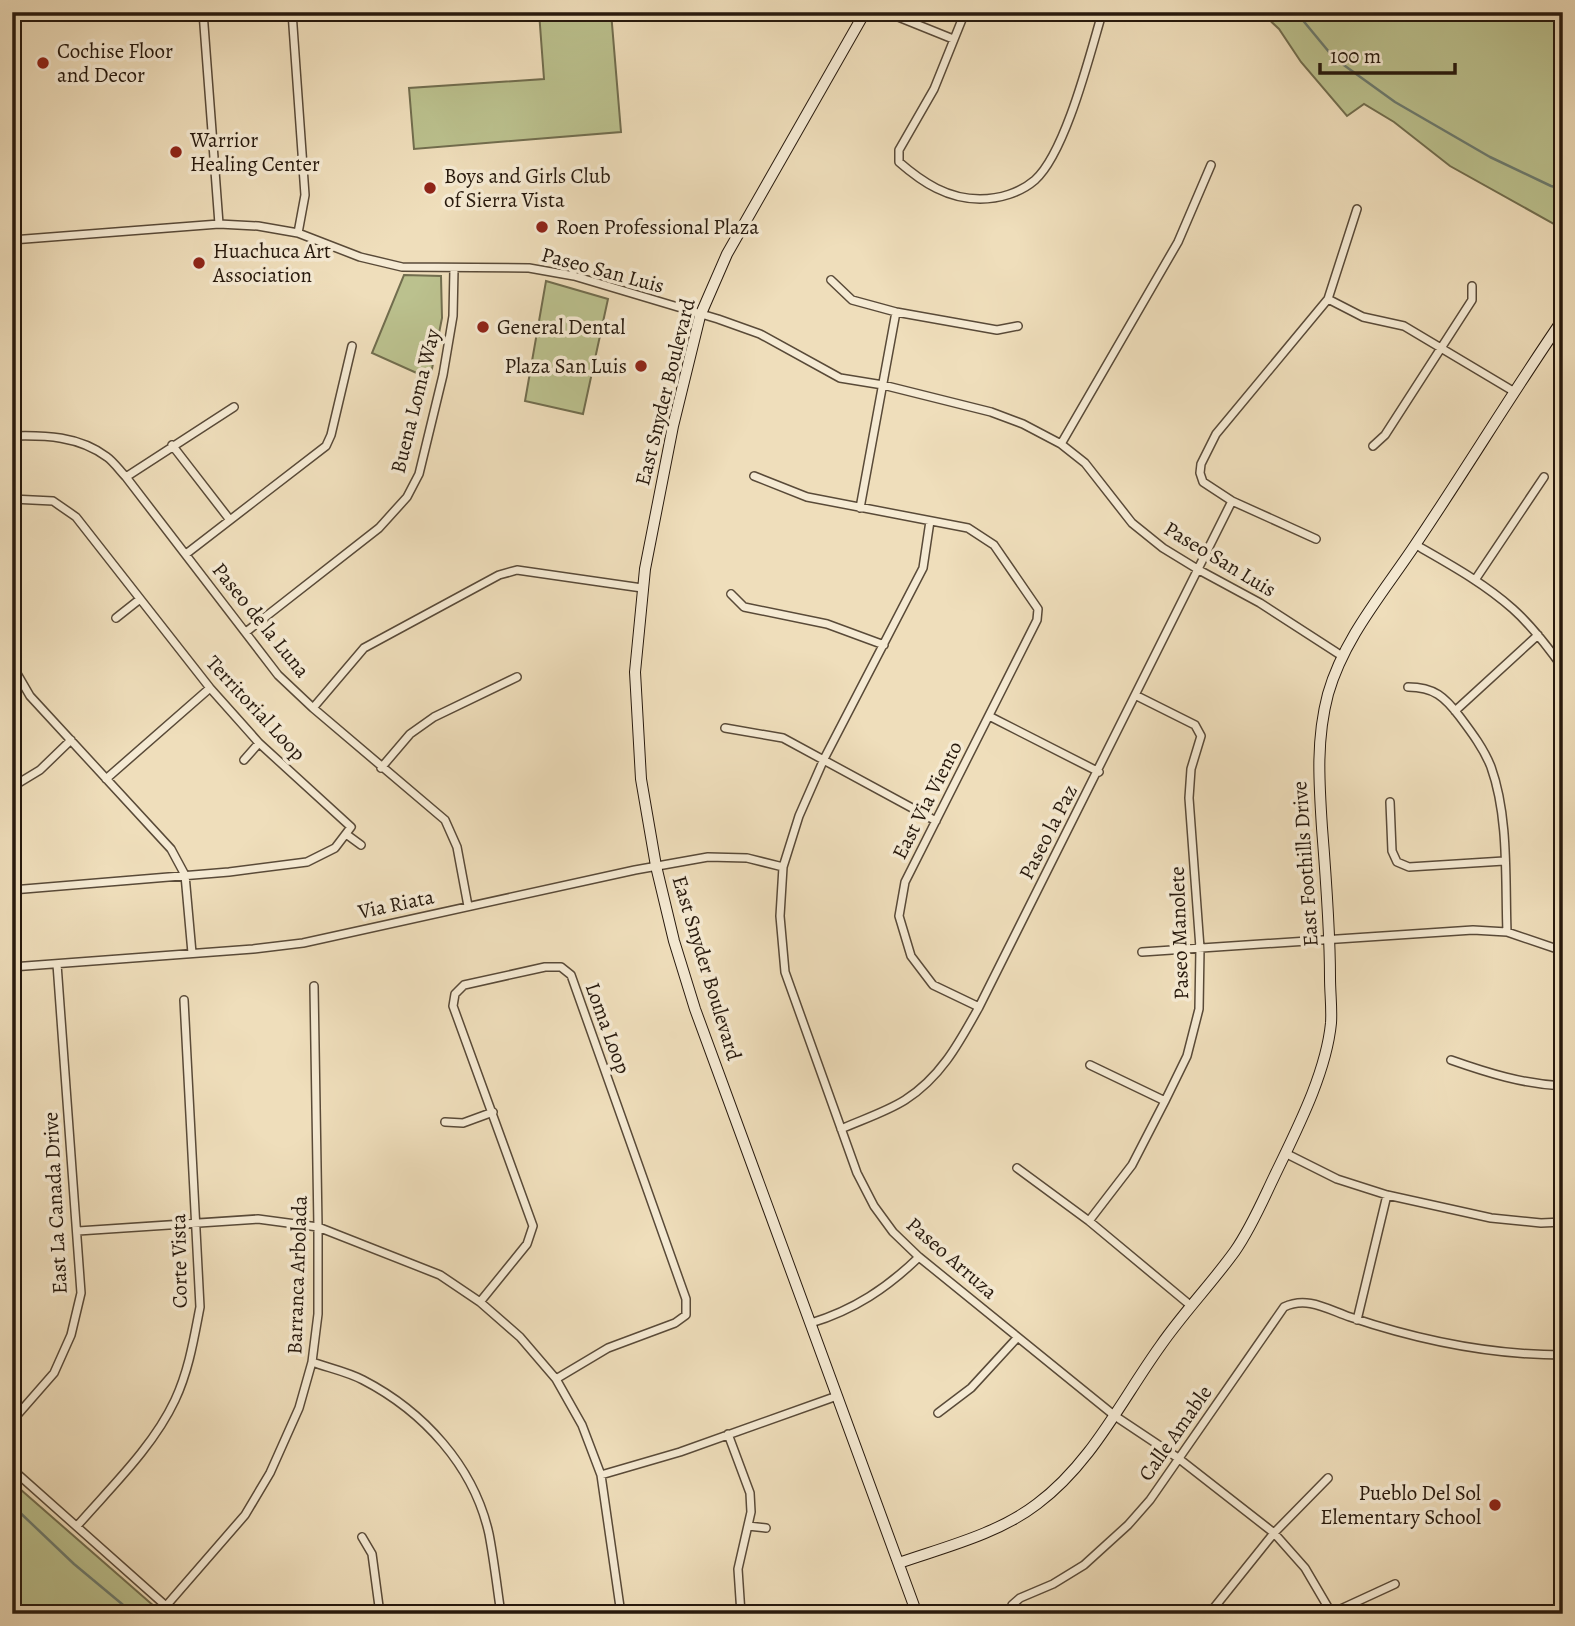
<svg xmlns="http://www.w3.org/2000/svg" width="1575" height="1626" font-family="Alegreya,serif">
	<rect width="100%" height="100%" fill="#efdebb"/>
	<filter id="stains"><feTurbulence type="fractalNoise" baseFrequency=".00286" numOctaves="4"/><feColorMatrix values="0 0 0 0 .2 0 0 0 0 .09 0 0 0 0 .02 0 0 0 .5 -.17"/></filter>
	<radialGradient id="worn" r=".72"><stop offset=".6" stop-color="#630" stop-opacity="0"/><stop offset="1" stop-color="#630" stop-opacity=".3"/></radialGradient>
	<!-- green -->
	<path fill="#bbc18e" stroke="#716d4e" stroke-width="2" d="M539,12h72l10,120 -207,17 -5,-61 135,-9z
		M1261,12h302v217l-113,-63 -56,-44 -30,-18 -17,12 -46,-54 -22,-33z
		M404,275l37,1 1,42 -12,61 -58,-26z
		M546,281l62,18 -25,115 -58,-13z
		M12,1482l151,132h-151z"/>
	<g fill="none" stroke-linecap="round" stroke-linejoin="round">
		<!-- stream -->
		<path stroke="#6c7b6f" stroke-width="2.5" d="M1296,12l38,46 61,44 95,55 61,29 12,3
			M12,1505l62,59 60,50"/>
		<defs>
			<path id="street" d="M203,12l16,212
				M292,12l13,183 -7,38
				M886,12l67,27
				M965,12l-31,77 -35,61v12c24,21 49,37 81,37 19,0 40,-6 55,-19 30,-27 54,-122 66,-163v-5
				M12,240l207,-16 39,2 40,7 62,24 42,10 127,1 45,8 144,43 42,15 80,44 43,7 108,27 32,12 38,20 24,19 47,60 31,25 36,22 61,33 82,53
				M831,280l21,20 44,12 101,18 21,-4
				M1328,299l35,18 41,9 109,65
				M12,436c33,-1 67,0 95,21 7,5 13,14 19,20l152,198 35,33 132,112 12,27 11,59
				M1061,444l117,-202 33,-77
				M172,445l58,75
				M1373,446l12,-11 87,-135v-14
				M754,476l53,21 161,31 26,17 44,64 -1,11 -132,262 -6,34 12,40 22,29 46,22
				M126,477l108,-70
				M12,499l41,2 23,16 134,171 49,55 92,84 -16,21 -28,14 -78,10 -217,18
				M860,508l36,-196
				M930,521l-7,47 -99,191 -25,57 -16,51 -3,49 5,56 72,201 17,33 19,26 26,25 196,159 63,42 96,75 31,35 27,46
				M1316,539l-84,-38 -29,-19 -3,-9 1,-9 15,-30 112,-135 29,-90
				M1416,545c33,19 68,38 97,64 19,17 35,38 50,59
				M186,554l140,-108 5,-11 21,-89
				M1475,580l69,-103
				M731,594l13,13 83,17 57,21
				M116,618l24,-19
				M246,632l133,-104 28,-31 12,-23 24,-99 10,-59 1,-47
				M12,665l18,31 141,153 14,26 7,78
				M1408,687c26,0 37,10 52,30 12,16 24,32 31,50 18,50 14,113 16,165
				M313,708l51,-60 135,-73 18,-5 125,18
				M1455,711l83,-76
				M989,716l110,56
				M725,728l58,10 153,83
				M244,760l15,-17
				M381,768l29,-34 24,-17 83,-40
				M106,779l104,-91
				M12,787l28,-17 31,-30
				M1390,802l2,49 5,11 12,5 95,-6
				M346,834l15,11
				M1142,952l331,-22 34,2 56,19
				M12,967l241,-18 50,-6 332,-73 73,-13 39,1 36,9
				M1451,1060c37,13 72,24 112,26
				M1090,1065l75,36
				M445,1122l18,1 30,-11
				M841,1129c20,-9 45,-17 64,-29 36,-23 54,-57 74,-93l253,-506
				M1285,1153l52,26 50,16 104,23 50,5 22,-1
				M1017,1168l72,53 101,84
				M1089,1221l43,-56 33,-64 22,-45 12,-47 1,-61 -11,-150 2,-29 10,-33 -6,-11 -58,-29
				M78,1231l180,-12 60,8 122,48 40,27 40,35 36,42 26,46 19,50 20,139
				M480,1302l47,-58 6,-18 -80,-220 2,-12 9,-9 81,-18h16l10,8 115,324v16l-11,8 -67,25 -52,31
				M1357,1320l30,-125
				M811,1323c43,-13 76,-35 108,-66
				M312,1362c17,6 36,10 51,18 60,31 111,86 126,154 5,26 8,53 12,80
				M938,1413l33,-25 46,-50
				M12,1421l42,-48 17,-38 10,-42 -24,-329
				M728,1434l22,59 1,19 -13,57 3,45
				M12,1469l163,145
				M601,1475l79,-23 157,-56
				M77,1526c34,-39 76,-79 98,-126 14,-30 19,-62 25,-93l-16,-307
				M748,1526l18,2
				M362,1537l10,17 8,60
				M166,1606l79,-91 25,-42 29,-65 13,-46 6,-48v-87l-4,-241
				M1332,1613l63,-29
				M603,1614l18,-2
				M1011,1614l1,-9 8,-7 33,-14 31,-19 44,-40 22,-25 134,-193c23,-11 43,2 66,10 68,23 141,38 213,38
				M1209,1614l65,-81 54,-55"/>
			<path id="secondary" d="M865,12l-138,242 -27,62 -27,110 -28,143 -10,103 6,107 15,87 18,75 21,68 222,605
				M899,1563c46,-16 99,-29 138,-59 55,-41 85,-105 124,-159 23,-33 51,-62 74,-94 16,-23 27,-49 39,-74 22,-46 52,-103 57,-154 1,-15 -1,-30 -1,-45 0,-50 -4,-100 -8,-150 -3,-46 -6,-89 6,-134 16,-56 55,-101 87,-149 50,-74 97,-152 148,-226"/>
		</defs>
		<!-- street casing -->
		<use href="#street" stroke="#594a38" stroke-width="10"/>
		<!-- secondary casing -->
		<use href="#secondary" stroke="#27190d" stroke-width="12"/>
		<!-- street -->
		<use href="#street" stroke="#f5ead3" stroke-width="7"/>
		<!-- secondary -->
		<use href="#secondary" stroke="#f5ead3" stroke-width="10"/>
	</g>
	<!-- markers -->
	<g fill="#8f2418" stroke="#f5ead3" stroke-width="2.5">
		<circle cx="43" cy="63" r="7"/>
		<circle cx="176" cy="152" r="7"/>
		<circle cx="430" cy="188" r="7"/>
		<circle cx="542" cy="227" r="7"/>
		<circle cx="199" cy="263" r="7"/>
		<circle cx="483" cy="327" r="7"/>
		<circle cx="641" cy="366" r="7"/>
		<circle cx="1495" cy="1505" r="7"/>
	</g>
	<g text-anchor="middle" stroke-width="7" stroke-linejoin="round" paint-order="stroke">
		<!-- poi labels -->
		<g font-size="21" fill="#27190d" stroke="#f5ead3" text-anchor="start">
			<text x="57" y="58">Cochise Floor<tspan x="57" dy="24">and Decor</tspan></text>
			<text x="190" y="147">Warrior<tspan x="190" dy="24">Healing Center</tspan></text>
			<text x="444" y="183">Boys and Girls Club<tspan x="444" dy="24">of Sierra Vista</tspan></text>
			<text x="556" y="234">Roen Professional Plaza</text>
			<text x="213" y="258">Huachuca Art<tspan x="213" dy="24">Association</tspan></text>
			<text x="497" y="334">General Dental</text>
			<text x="627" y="373" text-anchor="end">Plaza San Luis</text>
			<text x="1481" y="1500" text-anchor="end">Pueblo Del Sol<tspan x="1481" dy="24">Elementary School</tspan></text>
		</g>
		<!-- street labels -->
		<g font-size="21" fill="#27190d" stroke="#f5ead3">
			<text transform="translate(603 270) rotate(15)" y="7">Paseo San Luis</text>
			<text transform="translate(665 392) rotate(-76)" y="7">East Snyder Boulevard</text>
			<text transform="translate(415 401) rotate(-76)" y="7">Buena Loma Way</text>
			<text transform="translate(1220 559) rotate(31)" y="7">Paseo San Luis</text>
			<text transform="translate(261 620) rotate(51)" y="7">Paseo de la Luna</text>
			<text transform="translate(256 708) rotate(47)" y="7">Territorial Loop</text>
			<text transform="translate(927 800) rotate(-63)" y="7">East Via Viento</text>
			<text transform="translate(1048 832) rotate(-63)" y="7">Paseo la Paz</text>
			<text transform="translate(1305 864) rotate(-94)" y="7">East Foothills Drive</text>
			<text transform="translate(396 904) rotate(-12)" y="7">Via Riata</text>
			<text transform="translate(1179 933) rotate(-92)" y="7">Paseo Manolete</text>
			<text transform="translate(707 968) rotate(73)" y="7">East Snyder Boulevard</text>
			<text transform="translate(608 1028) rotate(70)" y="7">Loma Loop</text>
			<text transform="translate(55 1203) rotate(-93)" y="7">East La Canada Drive</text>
			<text transform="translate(952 1258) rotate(41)" y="7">Paseo Arruza</text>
			<text transform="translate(179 1261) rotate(-91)" y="7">Corte Vista</text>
			<text transform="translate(297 1275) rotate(-88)" y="7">Barranca Arbolada</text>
			<text transform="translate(1175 1433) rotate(-55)" y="7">Calle Amable</text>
		</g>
	</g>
	<!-- margin -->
	<rect width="1575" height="1626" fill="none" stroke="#efdebb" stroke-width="42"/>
	<rect x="14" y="14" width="1547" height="1598" fill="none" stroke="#27190d" stroke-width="3.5"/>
	<rect x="21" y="21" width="1533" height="1584" fill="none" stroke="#27190d" stroke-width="2"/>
	<!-- scale -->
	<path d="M1320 63v10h135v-10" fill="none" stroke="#27190d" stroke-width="3.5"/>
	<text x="1330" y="63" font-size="21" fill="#27190d" stroke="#f5ead3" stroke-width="5" paint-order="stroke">100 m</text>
	<rect width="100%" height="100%" filter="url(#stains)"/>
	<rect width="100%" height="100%" fill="url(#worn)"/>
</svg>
